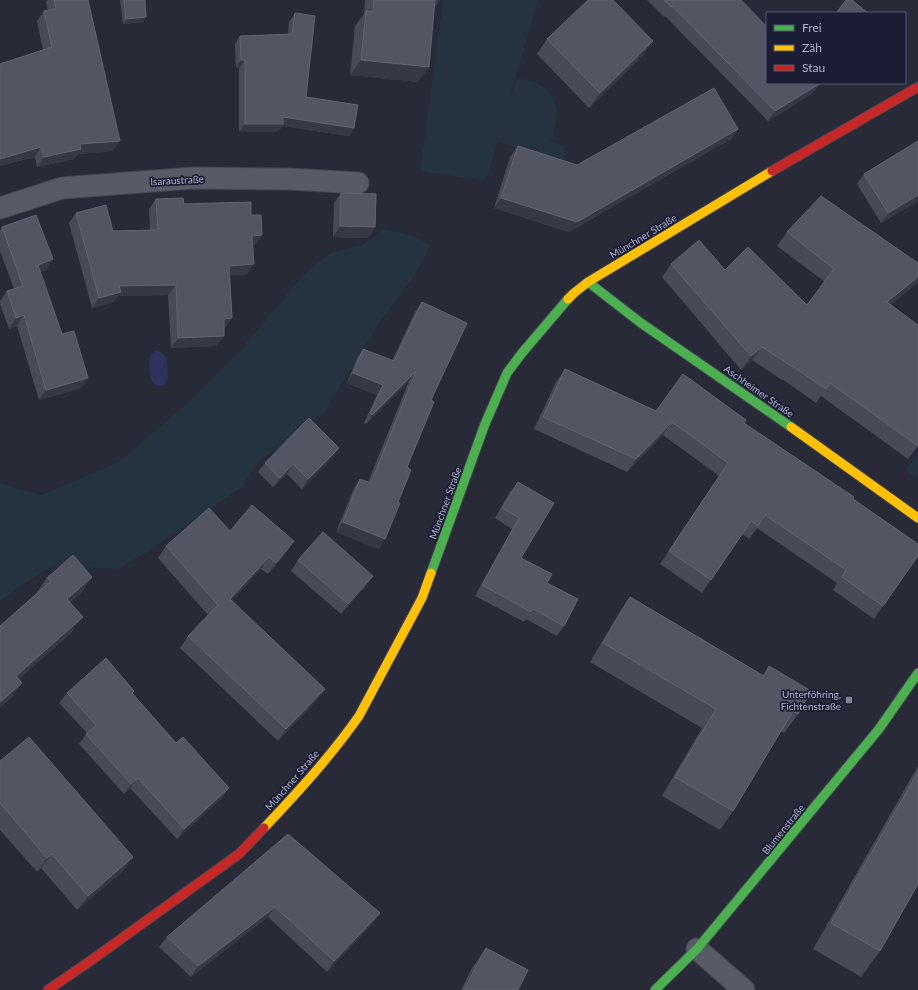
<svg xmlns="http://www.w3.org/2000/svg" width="918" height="990" font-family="Lato,sans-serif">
	<rect width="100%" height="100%" fill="#282a38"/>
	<!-- green -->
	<path fill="#24333f" d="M443,0h95l-30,104 8,-24c3,-1 7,-2 9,-1 15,1 33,19 32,35 0,9 -3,18 -6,27l13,5 1,19 -67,-24 -12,40 -66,-10z
		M385,229l31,8 15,8 -17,31 -33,44 -57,93 -66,50 -17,25 -94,64 -29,17 -63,-4 -35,21 -20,15v-118l41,12 78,-33 65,-56 54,-53 66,-79 28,-22 28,-6z
		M918,454v25l-12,-9z"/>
	<!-- water -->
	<path fill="#2d335e" d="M156,350c4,2 9,4 10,8 2,5 2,21 0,26 -4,2 -9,3 -12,-1 -4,-3 -6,-24 -3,-28 1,-2 3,-3 5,-5z"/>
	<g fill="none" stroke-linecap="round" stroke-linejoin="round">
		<defs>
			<path id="street" d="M0,208l62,-20 131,-10 96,1 69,4
				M697,949l47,41"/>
			<path id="fast" d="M588,282l53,41 150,104
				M431,573l54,-149 22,-51 15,-20 46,-54
				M655,990l42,-41 182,-220 39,-56"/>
			<path id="slow" d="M568,299l6,-6 14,-11 184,-111
				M791,427l127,91
				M264,828c34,-36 67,-72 95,-112l63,-118 9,-25"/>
			<path id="jam" d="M772,171l146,-84
				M48,990l45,-31 146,-105 25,-26"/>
		</defs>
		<!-- street casing -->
		<use href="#street" stroke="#444651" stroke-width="23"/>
		<!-- fast casing -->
		<use href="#fast" stroke="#444651" stroke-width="11"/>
		<!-- slow casing -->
		<use href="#slow" stroke="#444651" stroke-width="11"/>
		<!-- jam casing -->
		<use href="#jam" stroke="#444651" stroke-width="11"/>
		<!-- street -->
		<use href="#street" stroke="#585a66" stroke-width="21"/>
		<!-- fast -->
		<use href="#fast" stroke="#4caf50" stroke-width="9"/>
		<!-- slow -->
		<use href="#slow" stroke="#ffc107" stroke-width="9"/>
		<!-- jam -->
		<use href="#jam" stroke="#c62828" stroke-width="9"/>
	</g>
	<!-- wall -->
	<path fill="#484a57" d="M48,0h40l25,151 -35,3 -4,5 -37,8 -2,-10 -35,9v-102l43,-14 -6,-29 7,-10h4l-2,-9z
		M120,0h25l1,17 -3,5 -20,2z
		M365,0h75l-5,7 -17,75 -68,-7 5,-49 9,-12z
		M647,0h94l72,93 -45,28 -103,-105 -1,1z
		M295,13l11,84 48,31 -5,8 -67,-10 -4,6h-39v-64h-3l-1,-24 5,-8 48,-2 1,-12z
		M547,39l96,17 -54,52 -52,-54z
		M738,129l-7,10 -162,93 -75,-24 16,-51 8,-11 59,19z
		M918,141v60l-37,22 -24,-39 7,-10z
		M341,193l34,34 -7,11 -35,-1 1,-34z
		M156,199l28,5 67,11 11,20 -7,10h-2l-6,30h-17l2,43 -8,11 -7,17 -46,2 -3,-53 -50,1 -4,6 -22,6 -23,-85 7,-10 37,18 37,-1 -1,-21z
		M2,227l51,32 -7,11 -6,2 41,116 -42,12 -22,-74 -8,3 -9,-25v-3l7,-10 7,-2 -14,-38v-21z
		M787,232l131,31v19l-27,23 27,141 -10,13 -87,-63 -5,7 -34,-24v1l-30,-20 -11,10 -79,-93 9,-13 54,6 82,35 18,-23 -48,-36z
		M422,302l9,98 -52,149 -43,-17 18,-44 6,-9 8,3 41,-101 -43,43 -2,-1 13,-28 -30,-12 10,-25 6,-9 29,12 23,-49z
		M565,369l91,42 88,12 109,76 65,57 -44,63 -41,-29 4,-7 -80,-55 -8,11 -7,-5 -40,59 -42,-29 59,-88 -56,-41 -36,37 -93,-43 22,-47z
		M339,448l-6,9 -31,32 -15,-15 -14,13 -15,-15 7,-9z
		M518,482l3,76 26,25 17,43 -7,10 -31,-17 -2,3 -49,-26 37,-67 -17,-11 15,-26z
		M230,531l56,22 -18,21 -7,-5 -29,31 85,100 -39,41 -98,-93 8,-12 20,-21 -50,-57 8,-12z
		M298,560l68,26 -25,28 -50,-43z
		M92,577l-10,15 -12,10 2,30 -53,47 -7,18 -12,10v-81l38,-33 -1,-1 10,-14z
		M630,597l133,78 6,-9 29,48 -14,19 -3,-2 -48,80 -13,19 -58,-34 40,-68 -112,-66 27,-46z
		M67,693l65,1 90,104 -45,41 -47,-51 -6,6 -45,-50 8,-11 -28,-30z
		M0,761l133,96 -11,15 -45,38 -36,-42 -4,4 -37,-42z
		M918,766v118l-38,67 -19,26 -48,-28z
		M288,834l85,89 -46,49 -59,-55 -77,60 -32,-30 8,-10z
		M486,948l32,42h-57l11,-22z"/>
	<!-- shaded-wall -->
	<path fill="#363845" d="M434,0h6l-10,13z
		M146,17l-3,5 -20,2 3,-5z
		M653,41l-10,15 -54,52 11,-15z
		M241,60h4l-6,8h-3z
		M361,60l68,7 -11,15 -68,-7z
		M821,83l-8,10 -45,28 7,-10z
		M283,117l71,11 -5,8 -67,-10 -4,6h-39l6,-8z
		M738,129l-7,10 -162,93 -75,-24 7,-10z
		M120,141l-7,10 -35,3 -4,5 -37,8 7,-10 36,-13z
		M41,147l-6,10 -35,9v-7z
		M918,195v6l-37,22 7,-10z
		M340,226l35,1 -7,11 -35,-1z
		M262,235l-7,10 -10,1 7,-10z
		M53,259l-7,11 -16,5 8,-10z
		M254,264l-7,11 -25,1 7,-10z
		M918,277v5l-1,1 -39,33 9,-14z
		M176,285l-8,10 -50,1 -4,6 -22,6 7,-10 20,-12z
		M24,315l-7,11 -8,3 7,-11z
		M232,318l-7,10 -8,1 7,-10z
		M224,336l-7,10 -46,2 7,-10z
		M762,347l-10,13 -11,10 10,-14z
		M416,371l-7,10 -43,43 6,-9z
		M353,373l30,12 -6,10 -30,-12z
		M88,378l-7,10 -42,12 7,-10z
		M672,422l-9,13 -36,37 9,-13z
		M339,448l-6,9 -31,32 6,-10z
		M293,464l-6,10 -14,13 7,-9z
		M343,522l42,17 -6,10 -43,-17z
		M294,541l-8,12 -18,21 8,-11z
		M269,557l-8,12 -39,41 8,-11z
		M373,576l-7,10 -25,28 7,-10z
		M92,577l-10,15 -25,22 10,-15z
		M83,617l-11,15 -66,59 10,-15z
		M22,683l-10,14 -12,10v-5z
		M325,689l-8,11 -39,41 8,-12z
		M138,778l-8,10 -6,6 7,-10z
		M229,788l-7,10 -45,41 7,-10z
		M52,854l-11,14 -4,4 10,-14z
		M133,857l-11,15 -45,38 11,-14z
		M275,907l-7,10 -77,60 7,-11z
		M380,913l-7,10 -46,49 7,-11z"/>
	<!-- building -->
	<path fill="#535563" stroke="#626473" d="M54,0h34l32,141 -40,3 1,5 -37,8 -3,-10 -41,12v-95l52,-17 -8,-36 12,-2z
		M124,0h21l1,17 -20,2z
		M374,0h61l-6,67 -68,-7 5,-49 7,1z
		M588,0h25l40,41 -53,52 -53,-54z
		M664,0h77l26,27v56h54l-46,28 -103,-105 -1,1z
		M846,0h6l16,13h-32z
		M295,13l20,3 -9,81 52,8 -4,23 -71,-11v7h-38v-64h-4l-1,-24 52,-2z
		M714,88l24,41 -161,93 -76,-24 17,-52 59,19z
		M918,141v54l-30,18 -24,-39z
		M341,193l35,1 -1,33 -35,-1z
		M821,196l97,67v14l-31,25 31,23v121l-88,-63 -4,6 -34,-23h-1l-29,-19 -11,9 -80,-92 28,-24 26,30 23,-23 59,58 27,-36 -47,-37z
		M183,198l1,6 67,-2v13h10l1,20 -10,1 2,28 -25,2 3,52 -8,1v17l-46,2 -2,-53 -57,1 2,6 -22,6 -23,-85 30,-8 7,26 45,-1 -2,-31z
		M36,215l17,44 -15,6 24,69 12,-3 14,47 -42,12 -22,-75 -8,3 -9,-27 16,-5 -21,-59z
		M422,302l45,21 -36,77 3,2 -27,65 4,3 -13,32 2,1 -15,36 -42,-17 17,-43 11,4 45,-112 -44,44 -2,-2 13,-28 -30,-12 10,-24 31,12z
		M565,369l91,42 27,-37 63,46 -2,3 110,74 -1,2 65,45v12l-35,50 -41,-29 4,-7 -81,-55 -7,11 -7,-5 -40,59 -42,-29 59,-88 -56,-41 -36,37 -93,-42z
		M309,418l30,30 -31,31 -15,-15 -13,14 -15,-15z
		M518,482l36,21 -33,55 31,16 -5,9 31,16 -14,27 -31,-17 -2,3 -49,-27 37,-67 -17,-10z
		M252,505l42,36 -18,22 -7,-6 -39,42 95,90 -39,40 -98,-93 30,-31 -52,-59 43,-38 21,23z
		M323,532l50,44 -25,28 -50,-44z
		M73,555l19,22 -25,22 16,18 -67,59 6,7 -22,19v-76l51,-45 -4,-3z
		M630,597l134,79 5,-10 42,25 -13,23 -5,-3 -60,100 -58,-34 41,-68 -113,-66z
		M106,658l28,33 -2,2 44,50 7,-6 46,51 -45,41 -46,-51 -7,6 -45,-50 10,-9 -29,-32z
		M29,737l104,120 -45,39 -36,-42 -5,4 -47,-55v-42z
		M918,772v112l-38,67 -49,-28z
		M288,834l92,79 -46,48 -59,-54 -77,59 -31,-29z
		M486,948l42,22 -10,20h-54z"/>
	<!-- markers -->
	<rect fill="#818397" stroke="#1a1d34" stroke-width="1.5" x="845" y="696" width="8" height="8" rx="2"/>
	<g text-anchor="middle" stroke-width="3.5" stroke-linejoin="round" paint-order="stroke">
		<!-- street labels -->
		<g font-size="10" fill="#b1b3ca" stroke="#1a1d34">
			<text transform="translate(177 180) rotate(-3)" y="4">Isaraustraße</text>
			<text transform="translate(643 236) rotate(-31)" y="4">Münchner Straße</text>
			<text transform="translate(759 391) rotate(35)" y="4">Aschheimer Straße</text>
			<text transform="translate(445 503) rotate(-70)" y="4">Münchner Straße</text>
			<text transform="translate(292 780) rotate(-49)" y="4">Münchner Straße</text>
			<text transform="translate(783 829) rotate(-51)" y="4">Blumenstraße</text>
		</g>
		<!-- poi labels -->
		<g font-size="10" fill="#b1b3ca" stroke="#1a1d34" text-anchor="end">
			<text x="841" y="698">Unterföhring,<tspan x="841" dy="12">Fichtenstraße</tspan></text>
		</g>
	</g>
	<!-- legend -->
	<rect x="766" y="12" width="140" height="72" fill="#1a1d34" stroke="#565970"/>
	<rect x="774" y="25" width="20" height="6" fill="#4caf50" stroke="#565970"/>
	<text x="802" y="32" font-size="12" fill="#b1b3ca">Frei</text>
	<rect x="774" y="45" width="20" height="6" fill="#ffc107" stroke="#565970"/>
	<text x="802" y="52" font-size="12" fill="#b1b3ca">Zäh</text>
	<rect x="774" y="65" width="20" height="6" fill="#c62828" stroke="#565970"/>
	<text x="802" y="72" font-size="12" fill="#b1b3ca">Stau</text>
</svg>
